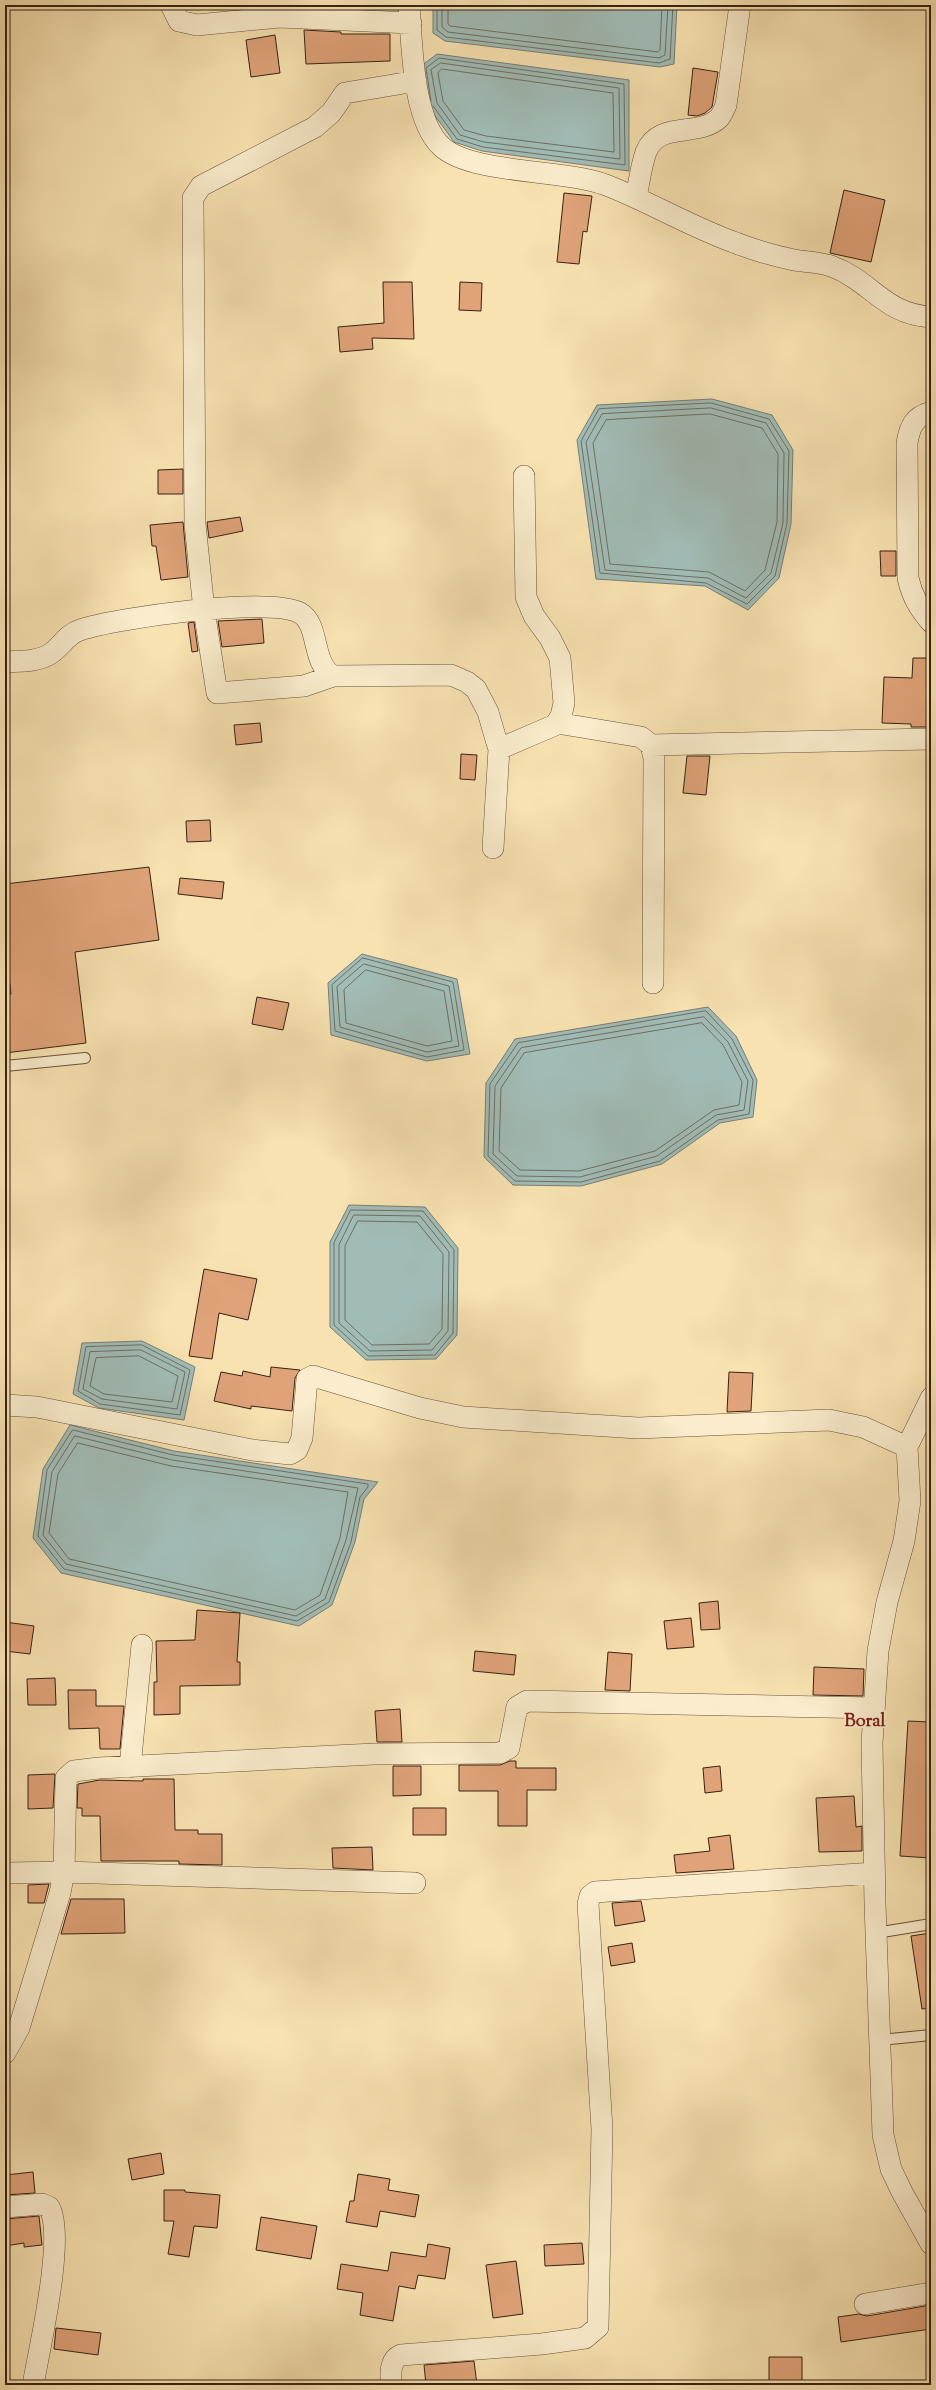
<svg xmlns="http://www.w3.org/2000/svg" width="936" height="2390" font-family="'Sorts Mill Goudy',serif">
	<rect width="100%" height="100%" fill="#f8e2b1"/>
	<filter id="stains"><feTurbulence type="fractalNoise" baseFrequency=".005" numOctaves="4"/><feColorMatrix values="0 0 0 0 .2 0 0 0 0 .09 0 0 0 0 .02 0 0 0 .5 -.17"/></filter>
	<radialGradient id="worn" r=".72"><stop offset=".6" stop-color="#630" stop-opacity="0"/><stop offset="1" stop-color="#630" stop-opacity=".3"/></radialGradient>
	<!-- water -->
	<path fill="#a1bcb6" stroke="#777e75" d="M433,5h244l-3,59 -14,3 -215,-26 -12,-8z
		M437,54l192,26v91l-147,-20 -28,-9 -26,-36 -7,-40z
		M712,399l60,16 21,35 -2,74 -12,54 -31,32 -43,-24 -109,-7 -19,-139 20,-35z
		M362,954l95,25 13,75 -43,7 -96,-26 -3,-52z
		M708,1007l28,29 21,44 -4,37 -33,6 -58,41 -81,22 -68,-1 -29,-28 2,-74 29,-44z
		M349,1205l76,2 33,41 -1,87 -21,24 -70,1 -36,-33v-85z
		M142,1341l53,26 -11,53 -85,-12 -26,-14 9,-51z
		M70,1425l104,26 204,31 -14,17 -9,43 -23,63 -33,21 -238,-53 -28,-35 10,-69z"/>
	<g fill="none" stroke-linecap="round" stroke-linejoin="round">
		<!-- shore -->
		<path stroke="#6c6f64" stroke-width="1" d="M437,5v25l9,7 213,26 11,-4 3,-54
			M442,5v22l6,5 211,26 6,-3 3,-50
			M448,5v19l2,2 208,26 2,-2 2,-45
			M441,63l178,25 1,71 -136,-17 -24,-7 -23,-32 -6,-33z
			M442,69l171,24 1,59 -128,-16 -22,-6 -21,-29 -5,-28z
			M431,101l-5,-33 13,-10 185,26 1,81 -142,-18 -26,-8 -24,-33
			M711,403l58,16 20,32 -2,72 -12,53 -28,28 -41,-21 -106,-10 -19,-132 18,-32z
			M711,408l55,15 18,30 -1,70 -12,50 -25,25 -38,-20 -103,-8 -19,-128 16,-28z
			M710,414l52,14 16,26 -1,68 -12,48 -20,21 -36,-19 -99,-8 -17,-121 13,-23z
			M363,958l90,24 11,68 -37,7 -92,-26 -3,-46z
			M364,964l85,22 10,60 -32,6 -87,-25 -3,-40z
			M366,970l78,21 8,50 -25,5 -81,-23 -2,-33z
			M706,1011l26,28 21,41 -4,34 -31,6 -58,41 -79,21 -66,-1 -27,-25 2,-72 28,-41z
			M704,1017l24,25 20,39 -4,29 -28,5 -59,41 -77,21 -63,-1 -24,-22 2,-68 26,-38z
			M702,1023l21,22 19,37 -3,23 -25,5 -59,41 -76,20 -59,-1 -21,-19 2,-63 23,-35z
			M351,1210l72,1 31,39 -1,83 -18,22 -67,1 -34,-31v-82z
			M354,1215l66,1 29,36 -1,79 -16,19 -62,1 -31,-28v-78z
			M358,1221l59,1 26,32 -1,75 -13,15 -57,1 -27,-25v-74z
			M142,1345l48,25 -10,45 -80,-11 -22,-13 8,-44z
			M141,1350l44,22 -8,37 -75,-10 -19,-10 7,-37z
			M139,1356l39,20 -6,26 -68,-8 -14,-8 6,-28z
			M73,1430l100,25 195,29v3l-8,10 -9,45 -22,60 -32,19 -233,-52 -26,-33 9,-66z
			M75,1436l97,24 186,28 -12,52 -21,59 -29,17 -230,-52 -23,-29 9,-63z
			M78,1443l93,23 177,26 -8,46 -20,57 -25,15 -226,-51 -20,-26 9,-59z"/>
	</g>
	<!-- building -->
	<path fill="#e0a379" stroke="#372213" d="M304,30l37,2v2h49v27l-84,3z
		M275,35l5,38 -29,4 -5,-37z
		M693,68l25,4 -6,35 -7,6 -8,3 -9,-1z
		M844,190l41,10 -14,62 -41,-9z
		M564,193l28,3 -5,36 -4,-1 -4,33 -22,-2z
		M383,282h29l2,57 -42,-1 1,11 -33,3 -2,-25 46,-4z
		M460,282l22,1 -1,28 -22,-1z
		M183,469v25h-25v-24z
		M240,517l3,14 -34,7 -2,-16z
		M183,522l5,55 -27,3 -5,-34h-4l-2,-21z
		M880,551h16v25h-15z
		M262,619l2,24 -42,4 -4,-26z
		M194,622l4,29 -6,1 -4,-29z
		M913,658h18v69h-20v-3l-29,-1 2,-46 28,1z
		M260,723l2,19 -26,3 -2,-20z
		M461,754l16,1 -2,25 -15,-1z
		M687,756h23l-4,39 -23,-2z
		M210,820l1,21 -24,1 -1,-21z
		M149,867l10,73 -84,12 11,91 -81,10v-59h6l-6,-51v-59z
		M180,878l44,4 -2,17 -44,-5z
		M257,997l32,6 -6,27 -31,-6z
		M204,1269l53,10 -9,41 -29,-7 -7,46 -23,-3z
		M271,1367l29,3 -5,8 -3,33 -41,-5v3l-37,-8 7,-29 21,4 1,-5 27,6z
		M729,1372l24,1 -2,38 -24,1z
		M718,1601l2,28 -19,1 -2,-27z
		M197,1610l43,3 -3,49h3v23l-60,1v28l-26,1v-33h3l-1,-41 39,-1z
		M691,1618l3,29 -27,2 -3,-28z
		M5,1622l29,4 -4,28 -25,-3z
		M475,1651l41,4 -2,20 -41,-4z
		M608,1652l24,2 -2,37 -25,-1z
		M814,1667l50,2 -1,27 -50,-1z
		M55,1678l1,27h-28l-1,-26z
		M68,1690h28v16h28l-4,43h-20l-1,-21 -30,1z
		M400,1709l2,33h-25l-2,-31z
		M908,1721l23,1v136l-31,-2z
		M510,1761h6v7h40v22h-29v36h-29v-35h-39v-26h41z
		M393,1766h28v29l-28,1z
		M720,1766l2,25 -17,2 -2,-25z
		M55,1774l-2,34 -25,1v-34z
		M143,1779h31l1,51h23v4h24v31l-43,-1v-3h-78l-1,-45h-18v-8h-5l1,-24 22,-4 43,1z
		M854,1796l2,31 6,-1v25l-43,1 -3,-54z
		M413,1808h33v27h-33z
		M730,1835l4,34 -58,4 -2,-18 36,-4 -2,-13z
		M372,1847l1,23 -40,-2 -1,-20z
		M49,1884l-5,19h-16v-18z
		M71,1899h53l1,34 -64,1z
		M641,1901l4,20 -30,5 -3,-23z
		M931,1933v75l-9,1 -11,-73z
		M632,1943l3,19 -24,4 -3,-19z
		M161,2153l3,21 -32,6 -4,-21z
		M33,2172l2,21 -30,2v-20z
		M358,2174l32,5 -2,11 31,5 -4,22 -35,-6 -3,16 -31,-5 4,-21h4z
		M164,2190h21v2l35,3 -3,33 -23,-2 -5,31 -21,-3 6,-33h-10z
		M39,2216l3,29 -18,2v-4l-19,3v-27z
		M261,2217l56,9 -6,33 -55,-9z
		M582,2243l2,21 -39,2 -1,-21z
		M428,2244l22,4 -5,31 -27,-4 -3,14 -16,-3 -6,35 -33,-6 3,-22 -26,-4 4,-25 47,7 3,-19 35,5z
		M516,2261l7,53 -30,4 -7,-53z
		M931,2305v24l-90,13 -3,-25 21,-3 8,2z
		M56,2328l45,5 -3,22 -44,-6z
		M769,2357h33v28h-33z
		M474,2361l3,24h-51l-2,-20z"/>
	<g fill="none" stroke-linecap="round" stroke-linejoin="round">
		<defs>
			<path id="service" d="M5,1066l80,-8
				M876,1933l55,-9
				M880,2040l51,-5"/>
			<path id="minor" d="M171,5l8,16 18,4 83,-8 131,6
				M409,5c3,38 3,115 33,142 30,27 121,22 164,38 44,17 85,42 130,58 18,7 39,13 58,17 12,2 25,2 37,6 41,15 52,48 100,51
				M636,198c3,-15 5,-32 10,-46 13,-32 52,-14 73,-34 3,-3 5,-9 7,-13l14,-100
				M931,412c-17,5 -21,14 -24,31l1,135c4,18 11,30 23,44
				M5,662c14,-1 32,0 45,-8 11,-7 17,-20 30,-24 36,-12 189,-34 220,-17 20,11 11,50 33,63l118,-1 16,7 9,7 12,23 9,31 2,6 -6,99
				M333,676l-29,10 -87,7 -13,-83 -9,-86 -2,-326 8,-12 114,-59 16,-14 14,-20 71,-12
				M557,723l84,14 10,8 3,13 -1,225
				M651,745l280,-6
				M499,749l56,-24 6,-9 3,-13 -4,-45 -10,-20 -16,-22 -8,-19 -2,-121
				M931,1398l-24,49 3,54 -6,40 -17,61 -9,49 -6,92 3,160 8,232 8,34 11,23 29,52
				M5,1405l32,2 215,43 38,4 7,-4 5,-12 5,-59 6,-3 107,32 43,9 175,11 191,-8 34,7 44,20
				M130,1767l12,-122
				M8,1873l56,-1 351,11
				M5,2053l14,-25 41,-135 4,-21 2,-94 8,-7 25,-3 275,-14 126,-1 9,-5 8,-41 10,-6 347,7
				M5,2207l37,-3 7,3c17,28 -10,143 -16,178
				M865,2304l66,-11
				M391,2385c0,-11 -2,-25 10,-30l141,-11 43,-6 13,-11 4,-198 -14,-225 2,-8 5,-4 279,-19"/>
		</defs>
		<!-- service casing -->
		<use href="#service" stroke="#67523a" stroke-width="12"/>
		<!-- minor casing -->
		<use href="#minor" stroke="#67523a" stroke-width="22"/>
		<!-- service -->
		<use href="#service" stroke="#faeccc" stroke-width="10"/>
		<!-- minor -->
		<use href="#minor" stroke="#faeccc" stroke-width="21"/>
	</g>
	<g text-anchor="middle" stroke-width="3.5" stroke-linejoin="round" paint-order="stroke">
		<!-- district labels -->
		<g font-size="18" font-weight="bold" fill="#7a1f14" stroke="#faeccc">
			<text x="865" y="1726">Boral</text>
		</g>
	</g>
	<!-- margin -->
	<rect width="936" height="2390" fill="none" stroke="#f8e2b1" stroke-width="20"/>
	<rect x="6" y="6" width="924" height="2378" fill="none" stroke="#372213" stroke-width="2"/>
	<rect x="10" y="10" width="916" height="2370" fill="none" stroke="#372213"/>
	<rect width="100%" height="100%" filter="url(#stains)"/>
	<rect width="100%" height="100%" fill="url(#worn)"/>
</svg>
